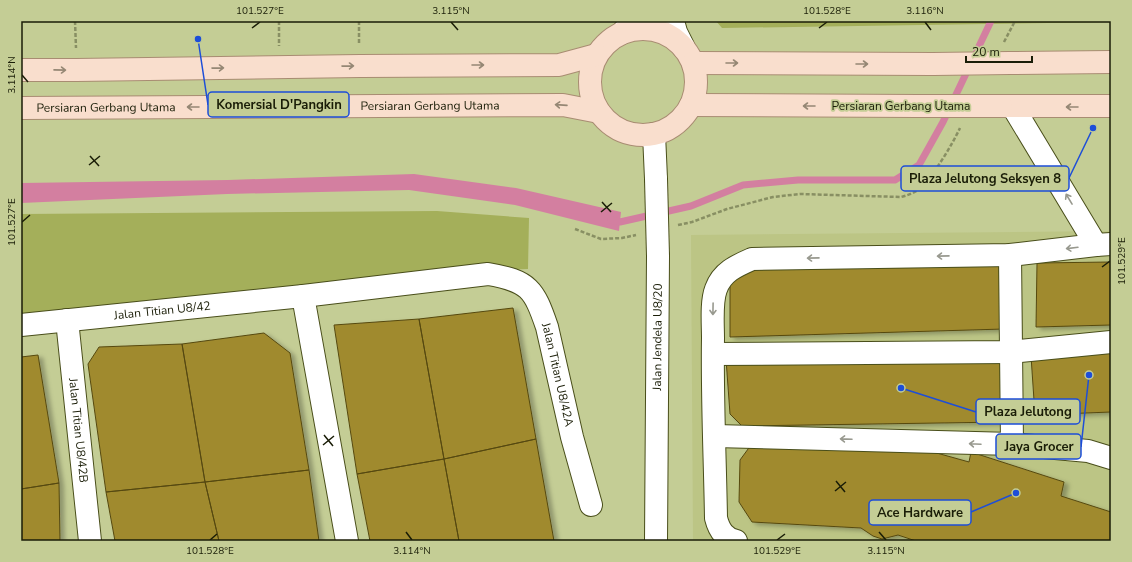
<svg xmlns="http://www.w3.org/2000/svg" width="1132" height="562" font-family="'Nunito Sans',sans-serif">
	<defs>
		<filter id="shadow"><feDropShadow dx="4.5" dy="2.5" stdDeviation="2" flood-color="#0004"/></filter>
	</defs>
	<rect width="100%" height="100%" fill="#c4cd95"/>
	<!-- built -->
	<path fill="#bcc585" d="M1111,231v310h-418l-2,-306z"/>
	<!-- green -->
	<path fill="#a4af5a" d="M716,21h395v1l-389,6z
		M437,211l92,7 -1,51 -80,3 -427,44v-102z"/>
	<!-- water -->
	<path fill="#d37fa0" d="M414,174l102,14 105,24 -2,19 -104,-26 -106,-15 -182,4 -206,9v-20l207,-3z"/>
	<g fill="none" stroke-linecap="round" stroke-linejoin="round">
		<!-- stream -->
		<path stroke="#d37fa0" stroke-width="7" d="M611,220l9,2 71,-16 52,-21 55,-5h97l24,-15 24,-43 48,-101"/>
	</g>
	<!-- building -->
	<path fill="#a08a2f" stroke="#564911" filter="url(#shadow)" d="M1003,261l1,68 -274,8v-53l21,-19z
		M1111,262v63l-75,2 1,-64z
		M513,308l23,131 -92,20 -25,-140z
		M419,319l25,140 -87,15 -23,-149z
		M264,333l26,20 19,117 -104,12 -23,-138z
		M182,344l23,138 -99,10 -18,-128 11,-17z
		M1111,350v62l-76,3 -4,-59z
		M38,355l21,128 -38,6v-132z
		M1003,357l1,65 -262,4 -12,-12 -4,-55z
		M536,439l18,102h-95l-15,-82z
		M751,445h157l61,17 2,-10 93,30 -3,14 50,16v29h-195l-18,-6 -16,4 -9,-3 -12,-8 -109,-6 -13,-20 1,-42z
		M444,459l15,82h-89l-13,-67z
		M309,470l10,71h-100l-14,-59z
		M205,482l14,59h-104l-9,-49z
		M59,483l1,58h-39v-52z"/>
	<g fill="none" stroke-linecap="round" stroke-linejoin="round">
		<defs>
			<g id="minor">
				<path d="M673,21l3,11 8,16"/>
				<path d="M622,33l11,-12"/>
				<path d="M1013,107l83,138"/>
				<path d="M654,134l2,45"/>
				<path d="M1010,255l2,189"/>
				<path d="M303,296l44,245"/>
				<path id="s1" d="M67,320l23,221"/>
				<path id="s2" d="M21,325l282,-29 185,-22c41,7 46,15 59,53l25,110 19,68"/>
				<path d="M713,354l297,-2 101,-10"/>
				<path d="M715,436l297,8 76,7 23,7"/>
				<path id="s3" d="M656,541l2,-285"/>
				<path d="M736,541c-12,-3 -17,-11 -20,-23 -1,-60 -4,-120 -3,-180 0,-14 -2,-36 3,-49 6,-17 20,-23 36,-30l258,-4 86,-10 15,-1"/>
			</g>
			<g id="major">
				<circle cx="643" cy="82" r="53"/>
				<path d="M693,63l240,1"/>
				<path d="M1010,63l101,-1"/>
				<path d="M21,70h55l284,-4 199,-1 37,-10"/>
				<path d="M691,105l227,1"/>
				<path d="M1001,106h110"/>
				<path id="s4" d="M21,108l542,-3 36,7"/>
			</g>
		</defs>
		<!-- minor casing -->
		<use href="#minor" stroke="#494e1a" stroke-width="24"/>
		<!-- major casing -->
		<use href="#major" stroke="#a88c72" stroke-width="24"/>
		<!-- path -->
		<path stroke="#888f63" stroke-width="2.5" stroke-dasharray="4 2" stroke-linecap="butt" d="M75,21l1,27
			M279,21v25
			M359,21v23
			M1004,42l11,-21
			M678,225l14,-3 35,-13 46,-12 27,-3 101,3c7,-2 14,-4 19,-9 14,-13 32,-43 40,-60
			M575,229l26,10 21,-1 14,-3"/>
		<!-- minor -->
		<use href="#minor" stroke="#fff" stroke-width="22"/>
		<!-- major -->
		<use href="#major" stroke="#f9decd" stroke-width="22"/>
		<defs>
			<path id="minor-bridge" d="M656,179l2,77"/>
			<path id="major-bridge" d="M933,64l77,-1
				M918,106h83"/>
		</defs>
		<!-- minor-bridge casing -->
		<use href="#minor-bridge" stroke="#494e1a" stroke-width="24" stroke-linecap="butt"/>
		<!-- major-bridge casing -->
		<use href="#major-bridge" stroke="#a88c72" stroke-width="24" stroke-linecap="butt"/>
		<!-- minor-bridge -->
		<use href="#minor-bridge" stroke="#fff" stroke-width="22"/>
		<!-- major-bridge -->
		<use href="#major-bridge" stroke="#f9decd" stroke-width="22"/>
	</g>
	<!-- one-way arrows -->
	<defs><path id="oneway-shaft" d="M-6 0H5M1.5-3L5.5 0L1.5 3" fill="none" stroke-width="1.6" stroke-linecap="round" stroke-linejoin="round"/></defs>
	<g stroke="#958774">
		<use href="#oneway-shaft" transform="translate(732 63)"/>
		<use href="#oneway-shaft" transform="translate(862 64)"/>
		<use href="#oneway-shaft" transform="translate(478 65)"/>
		<use href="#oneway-shaft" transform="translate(348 66) rotate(-1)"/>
		<use href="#oneway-shaft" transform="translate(218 68) rotate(-1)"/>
		<use href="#oneway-shaft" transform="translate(60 70) rotate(1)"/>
		<use href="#oneway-shaft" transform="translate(561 105) rotate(-176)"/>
		<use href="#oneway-shaft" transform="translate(809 106) rotate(-180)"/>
		<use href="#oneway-shaft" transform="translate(193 107) rotate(180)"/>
		<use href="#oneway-shaft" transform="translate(1072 107) rotate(180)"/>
	</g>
	<g stroke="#98998f">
		<use href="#oneway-shaft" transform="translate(1069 199) rotate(-121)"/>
		<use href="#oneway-shaft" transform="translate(1072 248) rotate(173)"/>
		<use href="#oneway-shaft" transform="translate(943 256) rotate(179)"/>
		<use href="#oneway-shaft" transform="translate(813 258) rotate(179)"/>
		<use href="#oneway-shaft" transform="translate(713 309) rotate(91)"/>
		<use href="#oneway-shaft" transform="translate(846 439) rotate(-178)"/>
		<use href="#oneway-shaft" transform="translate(975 444) rotate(-177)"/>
	</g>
	<!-- ticks -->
	<path fill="none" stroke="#1a1d07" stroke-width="1.5" d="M451,22l7,8M925,22l6,8M252,28l8,-6M819,28l8,-6M22,75l6,7M90,156l9,10M89,165l11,-9M602,202l9,10M601,212l11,-9M22,222l8,-7M1102,267l8,-6M324,435l9,11M323,445l11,-9M836,481l9,11M835,491l11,-9M406,532l6,8M879,532l7,8M210,540l7,-6M777,540l8,-6"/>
	<g text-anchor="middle" stroke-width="3.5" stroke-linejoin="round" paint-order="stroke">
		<!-- street labels -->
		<g font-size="12" fill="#1a1d07" stroke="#c4cd95">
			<text dy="4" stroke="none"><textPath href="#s4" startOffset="409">Persiaran Gerbang Utama</textPath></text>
			<text x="901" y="110">Persiaran Gerbang Utama</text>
			<text dy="4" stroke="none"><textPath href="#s4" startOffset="85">Persiaran Gerbang Utama</textPath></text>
			<text dy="4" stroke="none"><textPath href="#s2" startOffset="142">Jalan Titian U8/42</textPath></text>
			<text dy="4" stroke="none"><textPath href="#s3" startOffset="204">Jalan Jendela U8/20</textPath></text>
			<text dy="4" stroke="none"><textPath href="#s2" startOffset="605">Jalan Titian U8/42A</textPath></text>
			<text dy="4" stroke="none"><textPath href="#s1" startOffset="111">Jalan Titian U8/42B</textPath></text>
		</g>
	</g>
	<!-- callouts -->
	<path fill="none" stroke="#1d4ed8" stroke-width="1.5" d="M198 39L208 105M1093 128L1069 178M901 388L976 412M1089 375L1081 447M1016 493L971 512"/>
	<g fill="#1d4ed8" stroke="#c4cd95" stroke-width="1.5">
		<circle cx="198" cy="39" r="4"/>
		<circle cx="1093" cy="128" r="4"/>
		<circle cx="901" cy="388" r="4"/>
		<circle cx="1089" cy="375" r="4"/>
		<circle cx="1016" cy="493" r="4"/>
	</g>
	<g fill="#c4cd95" stroke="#1d4ed8" stroke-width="1.5">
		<rect x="208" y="92" width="141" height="25" rx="4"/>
		<rect x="901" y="166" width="168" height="25" rx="4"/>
		<rect x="976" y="399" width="104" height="25" rx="4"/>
		<rect x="996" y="434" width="85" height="25" rx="4"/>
		<rect x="869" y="500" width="102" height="25" rx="4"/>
	</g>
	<g font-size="13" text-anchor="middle" font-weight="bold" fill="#1a1d07">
		<text x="279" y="109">Komersial D'Pangkin</text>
		<text x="985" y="183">Plaza Jelutong Seksyen 8</text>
		<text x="1028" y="416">Plaza Jelutong</text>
		<text x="1039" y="451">Jaya Grocer</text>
		<text x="920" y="517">Ace Hardware</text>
	</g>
	<!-- border -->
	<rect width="1132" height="562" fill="none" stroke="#c4cd95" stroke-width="44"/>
	<!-- scale -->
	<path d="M966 56v6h66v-6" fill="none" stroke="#1a1d07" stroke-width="2"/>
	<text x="972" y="56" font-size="12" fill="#1a1d07" stroke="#c4cd95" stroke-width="3" paint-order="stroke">20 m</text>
	<rect x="22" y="22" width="1088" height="518" fill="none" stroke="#1a1d07" stroke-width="1.5"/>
	<g font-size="10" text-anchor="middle" fill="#1a1d07">
		<text x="260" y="14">101.527°E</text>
		<text x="451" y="14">3.115°N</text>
		<text x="827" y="14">101.528°E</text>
		<text x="925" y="14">3.116°N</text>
		<text transform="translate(11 75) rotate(-90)" y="4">3.114°N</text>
		<text transform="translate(11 222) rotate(-90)" y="4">101.527°E</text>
		<text transform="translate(1121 261) rotate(-90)" y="4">101.529°E</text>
		<text x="210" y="554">101.528°E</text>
		<text x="412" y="554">3.114°N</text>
		<text x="777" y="554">101.529°E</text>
		<text x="886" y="554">3.115°N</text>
	</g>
</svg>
